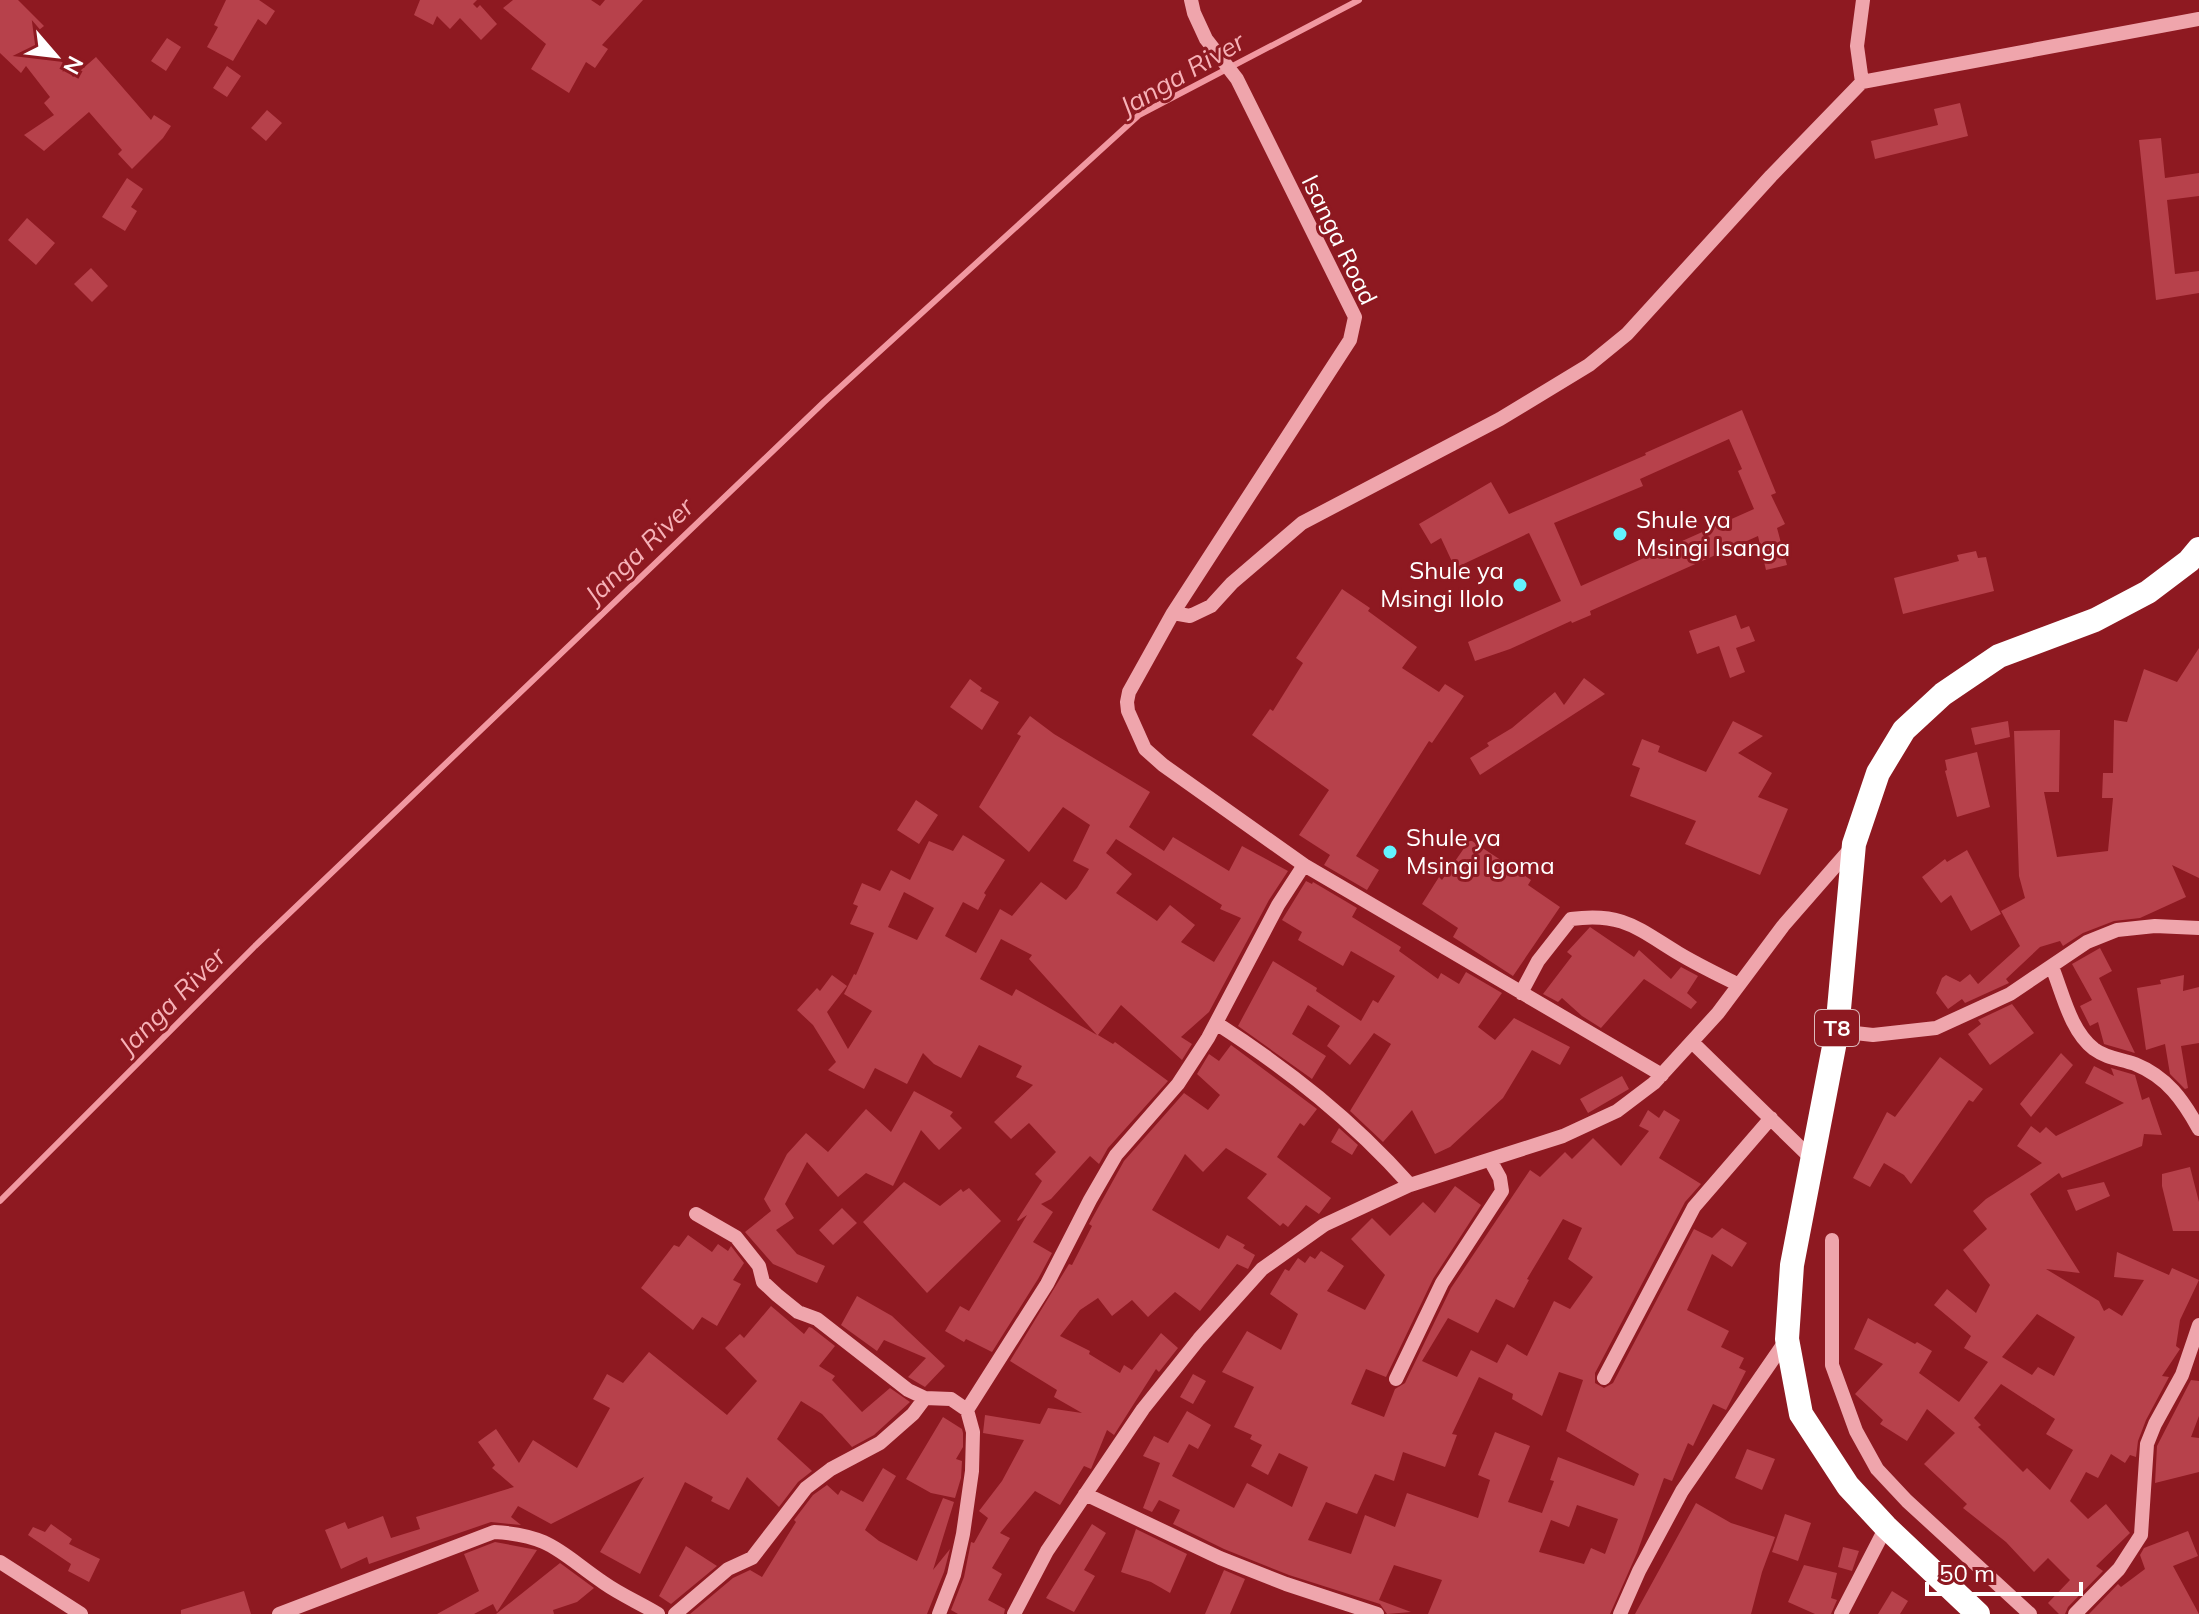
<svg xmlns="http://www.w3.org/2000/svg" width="2199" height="1614" font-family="Mulish,sans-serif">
	<rect width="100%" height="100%" fill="#8e1921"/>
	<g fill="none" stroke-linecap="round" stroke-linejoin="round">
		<!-- stream -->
		<path stroke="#f198a1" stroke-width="6" d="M0,1201l255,-255 569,-544 315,-287 220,-115"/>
	</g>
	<!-- building -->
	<path fill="#b7414b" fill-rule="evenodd" d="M0,0h18l26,26 -5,4 34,47 23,-20 55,63 3,-5 17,11 -8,12 -31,31 -14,-15 4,-4 -33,-38 -45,39 -20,-16 30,-20 -10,-12 6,-6 -24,-31 -5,7 -21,-20z
		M226,0h33l16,11 -9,14 -8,-6 -25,42 -26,-14 11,-20 -4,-2z
		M420,0h57l-4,4 4,4 3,-3 17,19 -16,16 -21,-22 -10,11 -13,-13 -4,9 -19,-10z
		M513,0h78l9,6 5,-6h38l-41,45 6,4 -13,19 -9,-6 -17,31 -38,-24 15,-25 -43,-36z
		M167,38l14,9 -15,24 -15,-10z
		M227,66l14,10 -14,21 -14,-9z
		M1960,103l8,33 -93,23 -4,-18 67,-16 -4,-16z
		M267,110l15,13 -16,18 -15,-13z
		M2161,138l4,40 34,-5v23l-32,4 8,74 24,-3v22l-43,7 -17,-160z
		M127,178l16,11 -12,18 6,4 -12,20 -23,-14z
		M27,218l28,25 -19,22 -28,-25z
		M91,268l17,18 -16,16 -18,-18z
		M1742,410l34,83 -5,2 14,29 -8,4 10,37 -21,5 -8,-34 -168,75 1,4 -19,8 -1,-2 -61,28 -35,12 -7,-19 93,-41 -32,-68 -74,35 -14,-30 -10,6 -12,-20 72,-42 18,32 137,-59 -1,-2zM1729,439l13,30 -4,2 16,38 -173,77 -27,-63 89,-37 -3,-7z
		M1976,551l2,7 8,-1 8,34 -91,23 -9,-36 65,-17 -2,-6z
		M1342,589l28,19 -2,3 49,36 -15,21 37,24 6,-8 19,12 -32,47 -3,-2 -73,115 23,14 -12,20 -43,-25 6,-10 -31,-20 30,-45 -77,-55 18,-26 3,2 30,-48 -7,-5z
		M1736,615l5,14 8,-3 6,15 -19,7 9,24 -15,6 -11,-32 -22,8 -8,-23z
		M2199,648v230l-27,-13 14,32 -46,21 -26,3 -31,12 -20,13 -3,-5 -20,6 -34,32 3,4 -44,20 -3,-4 -14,10 -12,-16 6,-15 4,-3 14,7 10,-8 8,10 42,-38 -19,-35 24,-13 -6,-22 -5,-145 46,-1 -1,62h-15l13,65 51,-6 5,-53h-11l1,-25h10l1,-53 13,2 17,-53 33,13z
		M1584,678l21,16 -125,81 -10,-17 19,-12 -2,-3 25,-15 43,-36 9,13z
		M970,679l12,9 -2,3 19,11 -17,28 -32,-23z
		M1030,716l24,18 96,58 -21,35 35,24 9,-14 56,34 13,-25 46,25 -19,29 -60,112 -28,25 11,7 -10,16 -61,-55 -23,30 15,9 2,-2 53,39 -60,67 -9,16 -9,-8 -39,43 -10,5 12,8 -20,30 19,11 -14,26 -46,73 -26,-13 -2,3 -19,-11 15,-25 9,5 58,-96 -9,6 -1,-1 25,-39 -7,-7 21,-22 -27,-29 -18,16 -17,-17 39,-37 -17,-8 6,-11 -43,-21 -18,33 -27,-14 -11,-11 -16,31 -32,-16 -11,21 -36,-19 8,-8 -23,-37 -16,-15 20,-22 3,3 12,-16 15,11 -20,26 21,37 24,-38 -28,-17 10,-20 2,1 18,-42 -24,-9 8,-18 -5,-2 9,-21 18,8 11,-21 19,10 19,-39 24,10 10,-16 42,25 -21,33 2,2 -8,15 -15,-8 -18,34 31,17 24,-44 12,7 29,-34 25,18 11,-12 12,-19 -16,-8 17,-36 -27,-18 -34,45 -50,-45 42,-71 -4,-2zM1116,839l106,66 -2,4 21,9 -27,44 -33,-20 14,-17 -25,-20 -13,16 -41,-28 16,-19 -26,-21zM904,892l30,16 -17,32 -29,-13zM1001,939l31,16 -3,4 68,76 -81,-46 -4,7 -32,-17z
		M1733,721l30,15 -25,17 34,20 -14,24 30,12 -28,66 -75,-31 11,-23 -66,-25 10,-28 -8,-3 10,-26 18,7 -2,6 48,20z
		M2008,721l2,16 -35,8 -4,-17z
		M1977,752l13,55 -33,10 -12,-46 2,-1 -2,-10z
		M916,800l22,15 -19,29 -22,-14z
		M1469,841h3l59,39 -3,5 32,22 -47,69 -60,-39 5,-9 -36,-24 17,-27 3,3z
		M1967,850l34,64 -30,17 -20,-36 -10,8 -19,-26 23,-18 2,3z
		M1306,881l6,3 1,-2 44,26 -5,9 49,30 -2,4 39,28 3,-6 18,11 7,-12 36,21 -24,34 17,13 19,-22 56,29 -10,18 -28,-15 -29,48 -53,49 -15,7 -23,-44 -29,32 -33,-31 41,-67 -17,-11 -24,32 -23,-19 13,-20 -32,-21 -16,29 34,22 -14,23 -74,-53 35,-65 44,27 -1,3 45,30 12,-21 5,3 17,-27 -44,-25 -8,15 -45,-26 4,-8 -20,-12z
		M1590,927l44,30 5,-7 32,29 10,-12 17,9 -11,17 10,9 -6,7 -47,-30 -43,49 -19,-12 -20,-18 -4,4 -15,-8 29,-38 -5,-4z
		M2100,948l12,23 -13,7 36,75 -31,-9 -6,-22 -8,4 -10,-20 12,-6 -20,-36z
		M2184,975l-1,16 16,-4v56l-18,3 7,42 -3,1 -15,-15 -5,-30 -19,6 -9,-62 24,-4 -1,-4z
		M2012,1004l22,29 -44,32 -22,-31 13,-10 -3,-4z
		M1231,1045l86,64 -13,17 -4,-3 -23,34 54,41 -12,16 -13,-9 -18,22 -5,-4 -3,3 -33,-28 20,-24 -41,-26 -23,24 -18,-18 -33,56 67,39 8,-14 18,10 -2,3 12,7 -7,14 -11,-5 -37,47 -25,-19 -27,25 -16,-17 -20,16 -14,-18 -18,12 -20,26 30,15 -1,3 31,19 4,-8 8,5 29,-37 17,15 -19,24 -3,-3 -42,66 -7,-5 -16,39 -7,-3 -24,39 -25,-14 -35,42 10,5 -18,30 10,6 -14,26 17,9 -1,5h-46l-7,-4 13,-33 7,-35 3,1 14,-25 -9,-7 23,-30 22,-41 -41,-7 2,-18 55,9 8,-16 34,5 -28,-16 3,-7 -47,-29 59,-97 3,1 20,-39 -3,-2 35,-63 60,-68 24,17 12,-15 -23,-21 12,-20 10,7z
		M2061,1053l12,12 -42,52 -11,-13z
		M1940,1057l43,32 -10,13 -4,-2 -58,84 -7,-9 -20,-12 -14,24 -17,-9 34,-66 8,5z
		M2094,1066l20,10 -3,-8 24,7 7,25 7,-3 13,38 -18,-1 -2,12 -80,32 -3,-5 -29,21 50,79 -34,-4 53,32 5,10 5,-3 13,8 22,-36 -30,-3 3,-25 52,23 3,-7 27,12 -19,40 -4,26 4,3 -18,27 7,1 -23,43 -8,21 -2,16 -6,-2 -5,8 -14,-9 -13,24 -12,-6 -16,29 18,18 18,-15 24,29 -34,33 7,5 -35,36 -3,7h-6l-11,-11 22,-23 -22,-22 -14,14 -28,-30 -43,-34 4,-4 -43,-40 31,-31 -28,-24 -20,32 -27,-17 3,-4 -28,-26 28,-30 -29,-15 14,-31 47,26 2,-2 15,9 -13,22 40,29 29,-40 -24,-14 7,-12 -37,-31 13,-16 29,24 14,-28 -27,-35 24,-21 -14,-18 13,-12 56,-36 -25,-17 14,-20 9,7 6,-6 10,9 68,-33 -39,-20zM2037,1314l38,23 -21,39 -16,-9 -6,8 -30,-18zM2001,1384l54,35 -9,15 27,16 -23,40 -23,-22 -4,4 -45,-45 3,-2 -7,-7z
		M1622,1076l7,13 -41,24 -8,-14z
		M914,1091l39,21 -3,4 12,12 -23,22 -18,-20 -28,56 -27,-13 -28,24 -31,-35 -22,42 9,14 -18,12 21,24 28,12 -8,17 -44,-19 -28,-32 26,-21 -7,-12 23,-45 19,-21 22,19 38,-43 25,23z
		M1648,1110l11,8 5,-8 16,10 -21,38 42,26 -16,18 -90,171v10l9,5 9,-5 81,-154 18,9 10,-10 25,15 -15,24 -20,-13 -25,56 42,21 -8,16 23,11 -5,10 7,3 -20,39 -13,-6 -20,42 -5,-3 -16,38 -8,-3 -27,75 -27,61h-182l14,-34 -48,-15 -15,35 32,12 -24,2 -7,-10 -91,-29 -65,-26 -51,-25 7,-14 -21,-10 -7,12 -9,-4 17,-45 -17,-7 11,-20 14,7 19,-32 24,14 -13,24 -9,-5 -17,32 62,32 13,-25 45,24 16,-40 -29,-14 -11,22 -17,-9 11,-21 -12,-6 2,-4 -18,-8 20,-40 -32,-15 25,-41 34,19 17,-36 -28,-20 15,-25 4,2 9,-13 7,5 5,-7 5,3 6,-8 23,15 -17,25 38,19 20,-35 -34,-36 21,-21 18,18 33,-34 12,11 20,-27 26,19 -48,74 -47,98 -20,-8 -15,35 33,13 11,-28 10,-6 46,-95 79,-118 10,7 25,-25 7,7 21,-21 28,28 28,-35 -10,-5zM1563,1219l19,9 -14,31 25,18 -23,32 -16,-8 -27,55 -20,-12 -10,19 -26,-13 -14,27 -35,-16 26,-43 30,15 18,-34 18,9 15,-28 -2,-1zM1559,1372l24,8 -17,51 73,43 -5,12 -76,-29 -8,23 4,1 -12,32 -34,-11 22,-56 -35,-14 -17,43 12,5 -12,38 -71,-25 -12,34 -30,-12 -14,39 -43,-14 18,-38 31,12 18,-40 19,7 9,-29 42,15 12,-32 -5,-1 27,-57 34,17 -1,5 30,17zM1577,1505l41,14 -13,35 -14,-6 -7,16 -45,-12 12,-32 18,7z
		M1339,1128l19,17 -6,10 -21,-13z
		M2190,1167l9,35v29h-26l-11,-45v-12z
		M904,1182l36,24 21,-17 2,3 6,-4 32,33 -74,72 -64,-71z
		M2104,1182l6,14 -34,15 -9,-21z
		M842,1208l15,15 -24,22 -14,-15z
		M688,1235l24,17 6,-8 10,7 3,-5 13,17 -11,17 8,4 -24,42 -15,-9 -9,13 -52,-42 33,-43 5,2z
		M857,1296l35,20 53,50 -20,21 -17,-10 18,-19 -42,-18 -7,11 -36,-26z
		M771,1306l33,28 5,-7 3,1 23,18 -16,20 16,10 -3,4 30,32 28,-24 20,14 -36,33 -22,12 -30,-33 -21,-13 -24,38 35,32 -14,11 -19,25 -32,-30 -18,33 -18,-9 2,-4 -28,-15 -45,92 -40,-22 44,-75 -93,47 -33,-18 -7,11 10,8 -30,-3 -122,42 -2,-7 -26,12 -16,-39 20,-8 3,7 35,-13 8,22 29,-9 -4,-12 98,-30 -22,-19 3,-3 -17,-23 18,-13 23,34 14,-23 44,28 33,-60 -17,-9 14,-25 16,9 26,-31 78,63 30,-34 -32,-33 15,-14 4,4z
		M1193,1374l13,7 -13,23 -13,-7z
		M2191,1380l8,1v35l-8,21 8,1v34l-44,11 2,-37z
		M943,1417l19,12 1,4v14l-7,12 6,2 -1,17 -6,20 -24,-5 -25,-14z
		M1747,1449l28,10 -13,31 -27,-12z
		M883,1468l13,8 -31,54 14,11 38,20 26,-63 11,4 -21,68 17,-21 -6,23 -17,42h-237l43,-36 17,-8 12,7 34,-55 -2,-2 19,-25 14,-10 11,10 3,-5 22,12z
		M1696,1503l35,20 44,14 -13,35 -11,42h-116z
		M1785,1514l26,9 -13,38 -26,-9z
		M51,1524l21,15 -3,5 31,15 -11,23 -21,-11 3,-7 -43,-29 5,-8 12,5z
		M1092,1524l14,9 -22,37 11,6 -21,36 -28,-14z
		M1136,1529l51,25 -17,39 -19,-11 -30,-10z
		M2188,1531l10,25 -25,10 26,48h-110l29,-30 3,3 24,-18 -5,-14 4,-7z
		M495,1542l42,8 -40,62 -4,-8 -19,10h-37l42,-23 -15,-37z
		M686,1546l31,20 -46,38 -12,-8z
		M1843,1547l16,4 -7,20 -14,-4z
		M560,1563l34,25 -17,14 -24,8 1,4h-58z
		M1804,1565l33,8 -6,25 6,2 -6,14h-16l-27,-12z
		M1224,1570l21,9 -15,35h-25z
		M244,1591l7,23h-70v-4z
		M1892,1591l16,10 -8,13h-22z"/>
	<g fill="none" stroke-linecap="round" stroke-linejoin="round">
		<!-- minor -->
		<path stroke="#efa5ac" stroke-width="14" d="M1862,82l-5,-36 6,-46
			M1173,613l177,-273 5,-23 -118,-238 -31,-40 -12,-26 -3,-13
			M2052,967c11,27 18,63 42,82 12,9 27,10 41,15 32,13 48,36 64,65
			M1521,993l17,-32 33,-42c51,-7 66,9 107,34 20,12 41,22 61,32
			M1216,1023c73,47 136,97 194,162
			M1837,1031l36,4 63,-7 74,-34 77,-52 30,-12 38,-4 44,2
			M1692,1042l120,117
			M1662,1075l-358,-210 -141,-100 -18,-16 -17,-38 -1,-9 2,-10 44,-79 17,3 21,-10 21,-23 70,-60 198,-104 89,-54 38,-31 144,-158 91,-94 337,-63
			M696,1214l40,23 23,29 4,16 14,13 21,17 19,7 91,71 17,8 26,1 16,11 6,22 -1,39 -9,63 -9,41 -15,39
			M1832,1240v125l24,66 21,38 30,32 123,113
			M1604,1378l90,-171 77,-89
			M1396,1379l46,-96 60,-92 -2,-13 -10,-18
			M967,1410l80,-126 43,-84 26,-45 62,-71 30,-46 70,-133 26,-40
			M1085,1494l135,64 66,26 91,30
			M0,1562l81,52
			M279,1614l215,-82c57,3 66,21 110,51 17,12 36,20 54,31
			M675,1614l53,-45 24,-11 54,-70 25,-19 49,-26 33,-29 12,-16
			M1014,1614l33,-63 96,-142 56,-70 63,-70 62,-44 86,-40 153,-49 54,-25 37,-28 64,-70 65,-87 69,-79
			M1620,1614l19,-43 43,-80 105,-152
			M1841,1614l45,-87
			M2075,1614l44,-45 22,-34 6,-91 8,-20 27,-49 17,-50"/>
		<!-- highway -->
		<path stroke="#fff" stroke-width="24" d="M1978,1614l-92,-87 -38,-41 -47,-72 -14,-75 5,-74 45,-234 17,-187 24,-71 26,-43 39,-36 56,-38 96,-36 53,-28 41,-31 10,-12"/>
	</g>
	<!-- markers -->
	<g fill="#63f3ff" stroke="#8e1921" stroke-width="3">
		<circle cx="1620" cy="534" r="8"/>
		<circle cx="1520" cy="585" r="8"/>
		<circle cx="1390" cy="852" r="8"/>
	</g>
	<g text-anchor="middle" stroke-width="6" stroke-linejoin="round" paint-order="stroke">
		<!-- shield labels -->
		<rect fill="#8e1921" stroke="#ddbabc" stroke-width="2" x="1815" y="1010" width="44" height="36" rx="6"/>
		<g font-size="22" font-weight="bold" fill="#fff">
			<text x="1837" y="1036">T8</text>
		</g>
		<!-- street labels -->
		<g font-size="24" fill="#fff" stroke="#8e1921">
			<text transform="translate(1339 240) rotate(64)" y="8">Isanga Road</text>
		</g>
		<!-- poi labels -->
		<g font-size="24" fill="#fff" stroke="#8e1921" text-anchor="start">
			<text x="1636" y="528">Shule ya<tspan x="1636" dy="28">Msingi Isanga</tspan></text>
			<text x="1504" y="579" text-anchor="end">Shule ya<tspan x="1504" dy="28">Msingi Ilolo</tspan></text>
			<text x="1406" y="846">Shule ya<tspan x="1406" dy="28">Msingi Igoma</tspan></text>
		</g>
		<!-- water labels -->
		<g font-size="26" font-style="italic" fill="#f6b1b7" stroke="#8e1921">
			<text transform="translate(1182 74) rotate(-30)" y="9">Janga River</text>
			<text transform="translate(639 551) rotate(-44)" y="9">Janga River</text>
			<text transform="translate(172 1001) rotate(-45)" y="9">Janga River</text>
		</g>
	</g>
	<!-- north arrow -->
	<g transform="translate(56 56) rotate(118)" stroke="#8e1921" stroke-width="6" paint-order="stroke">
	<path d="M0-6L14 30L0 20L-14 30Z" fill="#ffffff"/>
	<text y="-12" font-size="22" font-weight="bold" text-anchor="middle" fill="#ffffff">N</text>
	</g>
	<!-- scale -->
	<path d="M1927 1582v12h154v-12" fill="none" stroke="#ffffff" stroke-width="4"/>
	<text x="1939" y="1582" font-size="24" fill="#ffffff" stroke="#8e1921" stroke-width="6" paint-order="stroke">50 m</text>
</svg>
